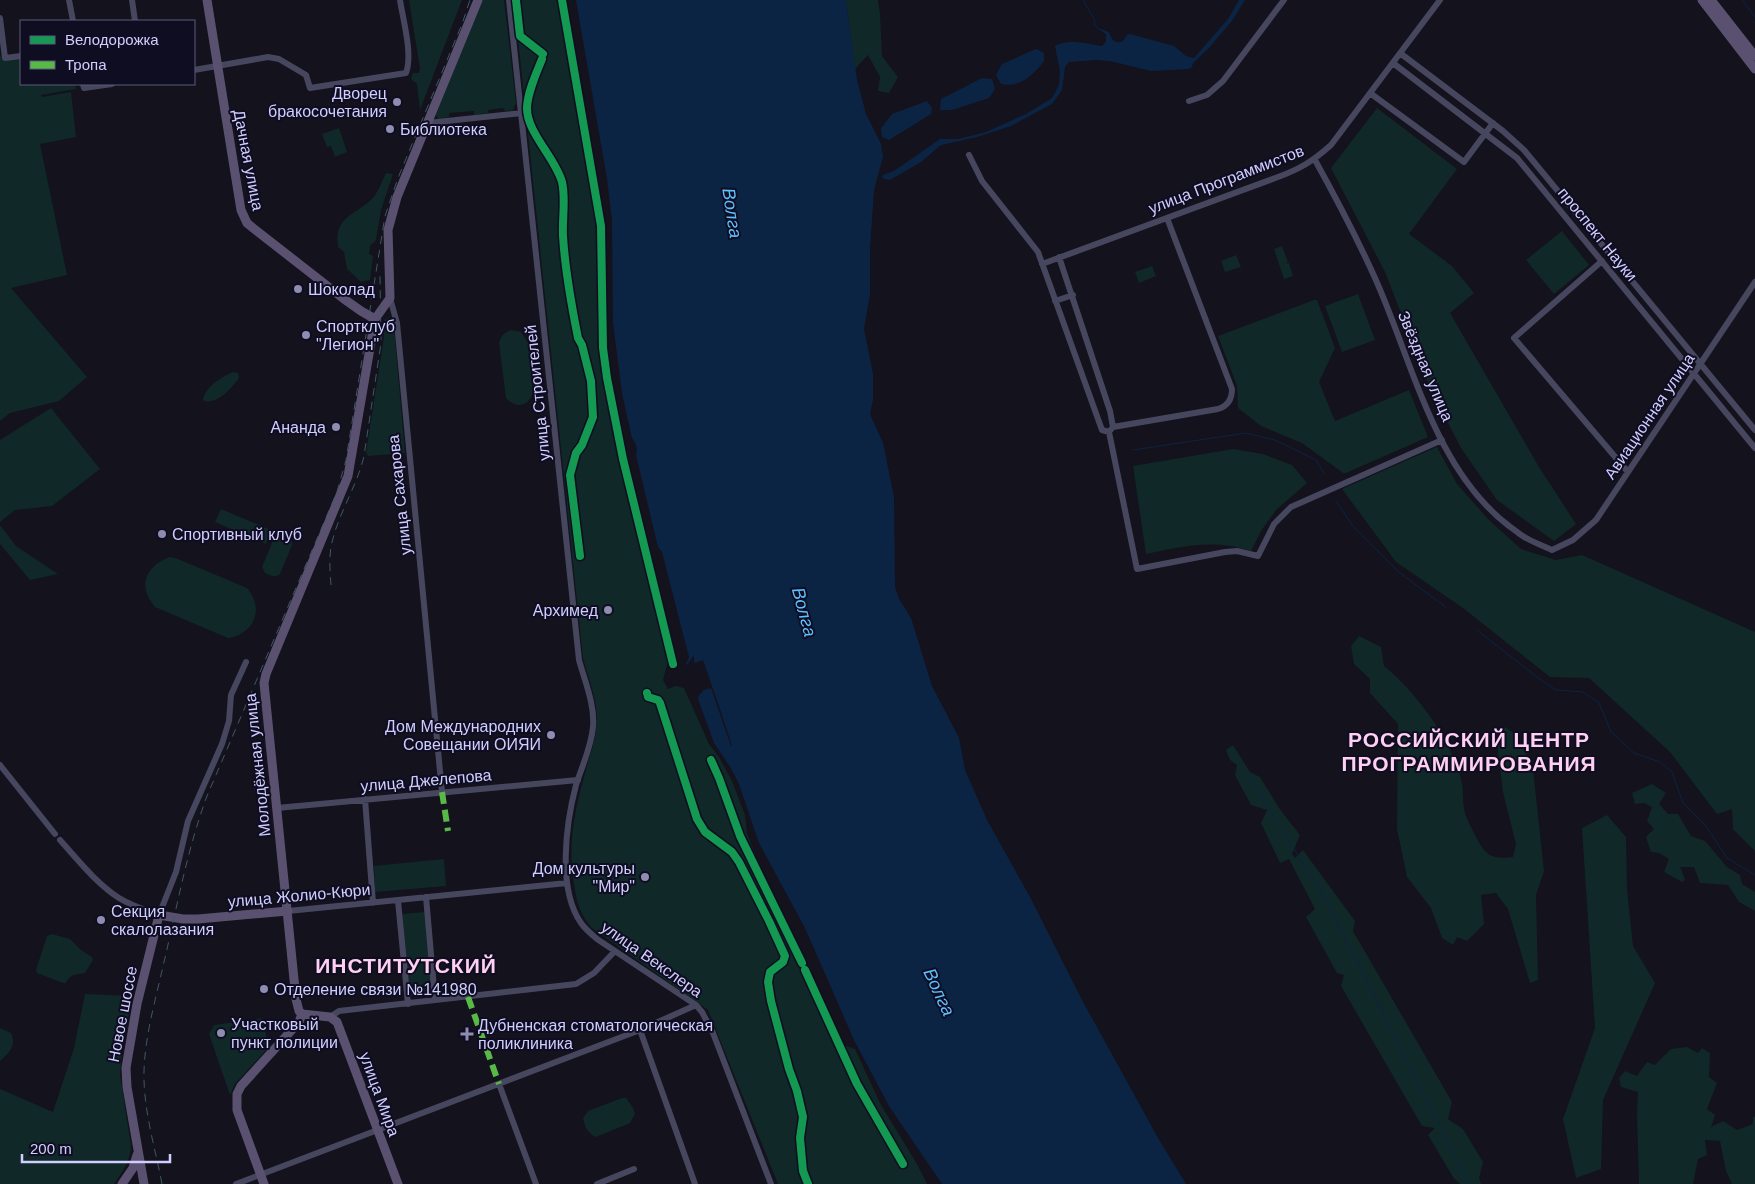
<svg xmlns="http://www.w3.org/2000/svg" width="1755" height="1184" font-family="Helvetica,sans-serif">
	<rect width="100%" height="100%" fill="#13121d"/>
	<!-- green -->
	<path fill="#102827" d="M409,0h53l-42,110 -3,-26 -6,-5 2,-6h6l1,-4z
		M481,0h23l12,103 -3,7 -8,1 -2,-3 -15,2v3l-14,2v-4l-25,2v4l-11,2 -2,-4z
		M514,0h47l38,223 3,117 3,29 19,100 46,185 -7,26 5,9 8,-3 8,2 25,56 10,13 13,24 13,34 2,18 15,40 18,34 8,20 56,118 11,4 26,56 36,59 10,20h-149l-70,-174 -116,-82c-12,-13 -16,-28 -18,-45 -7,-39 1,-75 12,-113 3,-13 9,-27 10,-41 4,-24 -7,-48 -13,-71z
		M846,0h32l2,14 2,42 16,21 -9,16 -11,-2 2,-14 -12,-22 -13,14z
		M0,55l4,5 17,-2v26h54l1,5 -35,6 1,2 29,-5 5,45 -36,7 27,131 -56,13 76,89 -28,24 -49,12 -10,8z
		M1377,108l80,61 -48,65 43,32 22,27 -24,20 89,154 37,57 -22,17 -57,-41 -36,-52 -30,-58 -46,-118 -54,-104z
		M339,128l8,24 -12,5 -4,-11 -4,1 -5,-13z
		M386,173l7,1 -12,36 -5,30 -6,6 -1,8 4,2 -3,24 -9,2 -14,-13 -3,-17 -6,-5c-4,-30 15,-31 33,-47 7,-7 11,-19 15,-27z
		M1562,231l27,34 -35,29 -28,-34z
		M1282,246l6,16 -3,2 4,-1 4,13 -9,3 -10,-30z
		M1236,255l5,12 -16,5 -4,-11z
		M1152,266l4,10 -17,7 -4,-11z
		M1358,294l17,46 -33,12 -17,-46z
		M1314,300h3l18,48 -16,34 16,39 74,-31 19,47 -82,36h-3l-41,-30 -41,-17 -23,-18 -1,-22 -19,-50z
		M390,317l4,11 11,125 -37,3 -2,-3 18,-116v-17z
		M511,330l10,2 8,12 4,49c-5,14 -17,16 -27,5l-7,-55c2,-8 5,-10 12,-13z
		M233,372l5,1 1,5c-7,10 -24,29 -36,22 2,-13 18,-23 30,-28z
		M51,408l49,61 -48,37 -37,4 -15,12v-82z
		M1437,447l20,37 31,35 33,30 35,11 26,-5 173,77v219l-22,-22 -1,-20 -15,5 -47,-62 -81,-74 -39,-1 -87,-69 -67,-46 -54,-73z
		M1233,449l30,5 29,11 15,18 -31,27 -15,21 -10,20c-37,-12 -68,-5 -105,3l-13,-88z
		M221,509l50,21 -5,14 -51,-22z
		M0,525l16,21 42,28 -28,6 -30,-36z
		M278,535l11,4 3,3v3l-12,29c-5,4 -9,2 -15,-1l-3,-6 12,-29z
		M170,557l8,2 69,29c18,21 7,46 -19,50l-73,-31c-18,-21 -10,-41 15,-50z
		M1359,636l22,11 3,19c31,25 67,73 77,113 3,11 1,23 4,34 2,7 15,33 20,38 7,8 18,7 28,6l3,-13 -13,-52 -7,-57 9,-8 12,8 16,34 11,102 -8,24 2,85 -8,3 -22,-74 -12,-16 -15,2 3,29 -17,17 -10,-4 -4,8 -11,-7 -11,-30 -24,-31 -10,-48 1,-105 -28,-31v-14l-16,-15 -3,-18z
		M1233,745l17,27 10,5 19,31 21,27 -8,19 3,4 8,-8 52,71 -2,10 99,171 -4,17 15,10 20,33 -4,16 2,6h-21l-7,-7 -25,-42 7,-7 -13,-2 -81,-140 3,-11 -7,-2 -31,-56 9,-8 -26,-50 -9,4 -19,-40 6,-13 -16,-5 -16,-30 2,-10 -7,-5 -4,-10z
		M1652,784l14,9 -7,11 9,10h10l13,22 14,5 22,26 13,8 2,9 13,8v19l-16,-9 -11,-17 -28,-2 -6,-16h-14l5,12 -3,3 -18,-10 5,-13 -10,-6 -8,-1 -5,-15 8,-8 -7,-8 5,-14 -8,-4 -9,1 -3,-11z
		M1607,815l19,22 1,52 6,57 22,37 -52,117 -2,69 -25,9 -13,-59 32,-91 -13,-200z
		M444,859l2,27 -71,6 -1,-26z
		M425,912l8,81 -23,3 -8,-82z
		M52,934l18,5 11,11 11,7 1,3 -8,13c-8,2 -15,0 -19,10h-3l-26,-10 -1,-3 11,-34z
		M85,994l47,2 -10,54 -2,25 11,71c-1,16 -8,25 -17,38h-114v-95l53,23 21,-64z
		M262,1018l6,25 -1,6 -32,35 -5,11 -21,-61 5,-9z
		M0,1028l11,5c6,13 -2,20 -11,28z
		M1687,1047l11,6 4,-5 8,5 -1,24 8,6 -10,26 8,6 -4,12 12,-6 14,9 16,-6v-7h2v67h-23l-6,-13 -6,-30 -15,-1 2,15 -9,4 -5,25h-54l-2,-71 1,-21 -17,-5 -2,-9 6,-7 12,5 10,-14 8,3 16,-16z
		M622,1098h4l7,10 2,6 -5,9 -34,14c-9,-4 -11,-10 -13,-19l5,-7z"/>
	<!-- water -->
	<path fill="#0c2444" d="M576,0h270l11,80 9,34 15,30 2,13 -9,33 -4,58v46l-6,35 9,45v26l-3,14 13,29 11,54 1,90 4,12 12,19 21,68 27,52 6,32 22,50 43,77 52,103 76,138 28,46h-244l-53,-78 -35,-66 -49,-112 -46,-85 -20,-59 -8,-16 -17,-25 -16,-44 1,-4 5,-5 -10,-27v-8l-7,10 -1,-1 3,-7 -27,-105 -4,-5 -22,-92c2,-6 0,-12 -4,-17l-10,-45 -9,-70 -1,-103 -5,-41z
		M1239,0h6l-13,21 -24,28 -15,14 -1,4 -3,2 -38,2 -41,-10 -14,-1 -27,2 -4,5 -3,23 -10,14 -41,22 -34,11 -36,8 -20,17 -31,18 -8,-2 1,-3 11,-4 46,-32h18l28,-7 40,-18 26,-16 7,-13 1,-13 -5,-26c12,-8 33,-2 47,0l4,-4v-8l-11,-7 14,5c3,7 5,13 14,9l4,-6 3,-1 44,12 12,10 8,2 34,-39z
		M1036,49l8,4v8c-11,14 -23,27 -43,23l-5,-9 6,-11z
		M982,78l10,1 3,10 -6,9 -37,12h-12l1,-11z
		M927,101l5,7 -1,6 -42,26 -7,-3 -1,-9 11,-14z"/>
	<!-- pier -->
	<path fill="#13121d" d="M703,660l19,55 10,31h-1l-20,-58 -7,2 -10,-27z"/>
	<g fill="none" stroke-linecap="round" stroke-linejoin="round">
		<!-- stream -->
		<path stroke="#0c2444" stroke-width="1" d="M1083,0l12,21 -1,4 3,2
			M1742,0l13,17
			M1133,450l113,-17 29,7 41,20 8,13
			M1336,501l16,24 48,48 47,35
			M1478,631l63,49 15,10 27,2 16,11 12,29 23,21 26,9 12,10 11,31 23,23 21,32 28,17
			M1247,774l78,124 144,286"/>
		<!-- minor -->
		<path stroke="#46475e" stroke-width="6" d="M69,0l4,21
			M132,0l3,21
			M509,0l70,660c6,22 16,45 14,67 -2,21 -11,39 -17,58 -10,38 -19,104 5,138 4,6 10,11 16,16l99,66 6,7 11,21 58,151
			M0,18l5,40 16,-2
			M1400,53l103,78 21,19 231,280
			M1393,63l124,95 238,290
			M194,70l74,-13 11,2 27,16 4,13 96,-15c7,-19 -3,-53 -6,-73
			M83,84l1,4 28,-4
			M1370,93l94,69 29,-39
			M1189,101l18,-6 16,-14 61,-81
			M428,123l94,-10
			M969,155l13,26 56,71 64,178 7,2 4,-5 105,-18c10,-3 14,-10 14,-20l-65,-171
			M1315,160c21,38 42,78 60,118 37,82 59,191 134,248 6,4 12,10 19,13 7,4 16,7 24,11l21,-10 23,-20 159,-238
			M1059,257l51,154 3,16
			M1602,261l-88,77 114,134
			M1042,264l236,-87c22,-8 35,-16 53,-32l109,-145
			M390,298l7,25 45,469
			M1055,301l18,-6
			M1109,432l28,137 88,-17 12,-1 21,5 16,-32 17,-17 151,-67
			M0,765l55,69
			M365,799l8,104
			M277,808l301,-28
			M60,840c18,20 36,43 59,58 13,8 27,12 40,17l17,-43 12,-51 34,-77 7,-23 2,-26 15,-33
			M426,897l9,103
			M398,901l10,103
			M288,911l279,-28
			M330,1017l9,-6 237,-27 18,-11 21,-22
			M640,1030l55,154
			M499,1084l37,100
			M236,1184l404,-154 56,-25
			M597,1184l37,-15"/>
		<!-- major -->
		<path stroke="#5a5170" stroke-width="9" d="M207,0l34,210 6,13 6,5 91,71 17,12 14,8
			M1702,0l53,69
			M1711,0l44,56
			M375,319l15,-21 -2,-68 9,-33 81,-197
			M302,1014l-3,-3 -3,-12 -32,-316 2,-9 82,-198 27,-157
			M302,1014l28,3 7,5 61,162
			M122,1184l11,-16 4,-13
			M144,1184l-17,-97 -1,-19 11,-64 22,-89 24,4h15l90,-8
			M264,1184l-27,-74v-16l4,-8 58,-64 3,-8"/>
		<!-- rail -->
		<path stroke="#3e5867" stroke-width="1" stroke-dasharray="8 6" stroke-linecap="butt" d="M331,585c-1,-12 -2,-26 0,-38 6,-32 26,-60 33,-91l17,-113 -1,-68
			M162,1184c-7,-37 -19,-75 -18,-113 1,-36 12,-73 20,-109 13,-55 23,-112 43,-166l130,-304 9,-32 39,-244 13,-38 64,-154 8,-24"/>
		<!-- quiet -->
		<path stroke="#58b947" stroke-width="6" stroke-dasharray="12 6" stroke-linecap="butt" d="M442,792l6,39
			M468,997l31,87"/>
		<defs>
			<path id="cycleway" d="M516,0l4,36 23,18
				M562,0l39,226 2,122 4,30 16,81 50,205
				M542,59c-6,15 -14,32 -15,48 -1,25 28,50 35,75 4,17 0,36 1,54 2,34 8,67 15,102l4,7 9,36 2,36 -11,28 -6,8 -6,22 10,81
				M647,693l1,4 10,3 2,3 37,116 8,13 27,20 7,10 30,59 16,35 -2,6 -13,10 -2,10 3,19 18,68 8,22 6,26 -3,21 3,33 5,13
				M711,760l8,18 21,58 62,127
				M805,970l52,114 46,80"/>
		</defs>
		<!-- cycleway casing -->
		<use href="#cycleway" stroke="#0f0d22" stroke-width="11"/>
		<!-- cycleway -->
		<use href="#cycleway" stroke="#139951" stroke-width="8"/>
	</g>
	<!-- markers -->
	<g fill="#8e8cb0" stroke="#0f0d22" stroke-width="2">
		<circle cx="397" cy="102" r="5"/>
		<circle cx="390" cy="129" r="5"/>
		<circle cx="298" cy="289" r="5"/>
		<circle cx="306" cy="335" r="5"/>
		<circle cx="336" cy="427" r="5"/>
		<circle cx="162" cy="534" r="5"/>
		<circle cx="608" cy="610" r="5"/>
		<circle cx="551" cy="735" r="5"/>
		<circle cx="645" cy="877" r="5"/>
		<circle cx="101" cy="920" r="5"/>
		<circle cx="264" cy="989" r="5"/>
		<circle cx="221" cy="1033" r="5"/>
		<path d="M464.5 1026.5h5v5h5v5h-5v5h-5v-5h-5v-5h5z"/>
	</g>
	<g text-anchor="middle" stroke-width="4" stroke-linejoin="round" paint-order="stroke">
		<!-- poi labels -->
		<g font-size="16" fill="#d0ceff" stroke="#0f0d22" text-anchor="start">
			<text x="387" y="99" text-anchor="end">Дворец<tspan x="387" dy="18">бракосочетания</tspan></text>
			<text x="400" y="135">Библиотека</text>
			<text x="308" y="295">Шоколад</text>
			<text x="316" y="332">Спортклуб<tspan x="316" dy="18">"Легион"</tspan></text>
			<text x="326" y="433" text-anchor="end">Ананда</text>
			<text x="172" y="540">Спортивный клуб</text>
			<text x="598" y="616" text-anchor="end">Архимед</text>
			<text x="541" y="732" text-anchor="end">Дом Международних<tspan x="541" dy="18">Совещании ОИЯИ</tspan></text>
			<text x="635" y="874" text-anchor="end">Дом культуры<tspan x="635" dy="18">"Мир"</tspan></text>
			<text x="111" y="917">Секция<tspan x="111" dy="18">скалолазания</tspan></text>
			<text x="274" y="995">Отделение связи №141980</text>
			<text x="231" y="1030">Участковый<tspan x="231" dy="18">пункт полиции</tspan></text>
			<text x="478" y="1031">Дубненская стоматологическая<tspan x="478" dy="18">поликлиника</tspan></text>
		</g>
		<!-- street labels -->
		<g font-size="16" fill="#d0ceff" stroke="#0f0d22">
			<text transform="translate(249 160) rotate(79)" y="6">Дачная улица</text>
			<text transform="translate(1226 179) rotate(-21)" y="6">улица Программистов</text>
			<text transform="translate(1598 234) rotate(51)" y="6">проспект Науки</text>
			<text transform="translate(1426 366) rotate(67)" y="6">Звёздная улица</text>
			<text transform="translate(537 393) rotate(-96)" y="6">улица Строителей</text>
			<text transform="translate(1649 416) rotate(-56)" y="6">Авиационная улица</text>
			<text transform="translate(399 495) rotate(-96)" y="6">улица Сахарова</text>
			<text transform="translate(257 765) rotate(-96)" y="6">Молодёжная улица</text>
			<text transform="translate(426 780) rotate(-5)" y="6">улица Джелепова</text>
			<text transform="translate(299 895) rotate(-5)" y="6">улица Жолио-Кюри</text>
			<text transform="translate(652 959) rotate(35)" y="6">улица Векслера</text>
			<text transform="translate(122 1014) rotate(-79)" y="6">Новое шоссе</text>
			<text transform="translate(380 1094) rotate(70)" y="6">улица Мира</text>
		</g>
		<!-- water labels -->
		<g font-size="18" font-style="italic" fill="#5cbfff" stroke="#0f0d22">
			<text transform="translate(732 213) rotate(81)" y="6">Волга</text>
			<text transform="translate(804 612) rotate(75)" y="6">Волга</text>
			<text transform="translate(939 992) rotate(65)" y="6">Волга</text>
		</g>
		<!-- district labels -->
		<g font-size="21" font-weight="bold" letter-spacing="1" fill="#ffd0f1" stroke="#0f0d22">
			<text x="1469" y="747">РОССИЙСКИЙ ЦЕНТР<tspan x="1469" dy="24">ПРОГРАММИРОВАНИЯ</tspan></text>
			<text x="406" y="973">ИНСТИТУТСКИЙ</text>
		</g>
	</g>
	<!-- legend -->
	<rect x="20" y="20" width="175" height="65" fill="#0f0d22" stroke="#5c5a7a"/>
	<rect x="30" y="36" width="25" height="8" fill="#139951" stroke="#5c5a7a"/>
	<text x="65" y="45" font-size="15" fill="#d0ceff">Велодорожка</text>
	<rect x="30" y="61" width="25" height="8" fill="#58b947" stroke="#5c5a7a"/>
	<text x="65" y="70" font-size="15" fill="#d0ceff">Тропа</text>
	<!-- scale -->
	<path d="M22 1154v8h148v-8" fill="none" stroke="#d0ceff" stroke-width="2.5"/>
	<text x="30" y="1154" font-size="15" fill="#d0ceff" stroke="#0f0d22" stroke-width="4" paint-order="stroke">200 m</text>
</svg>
